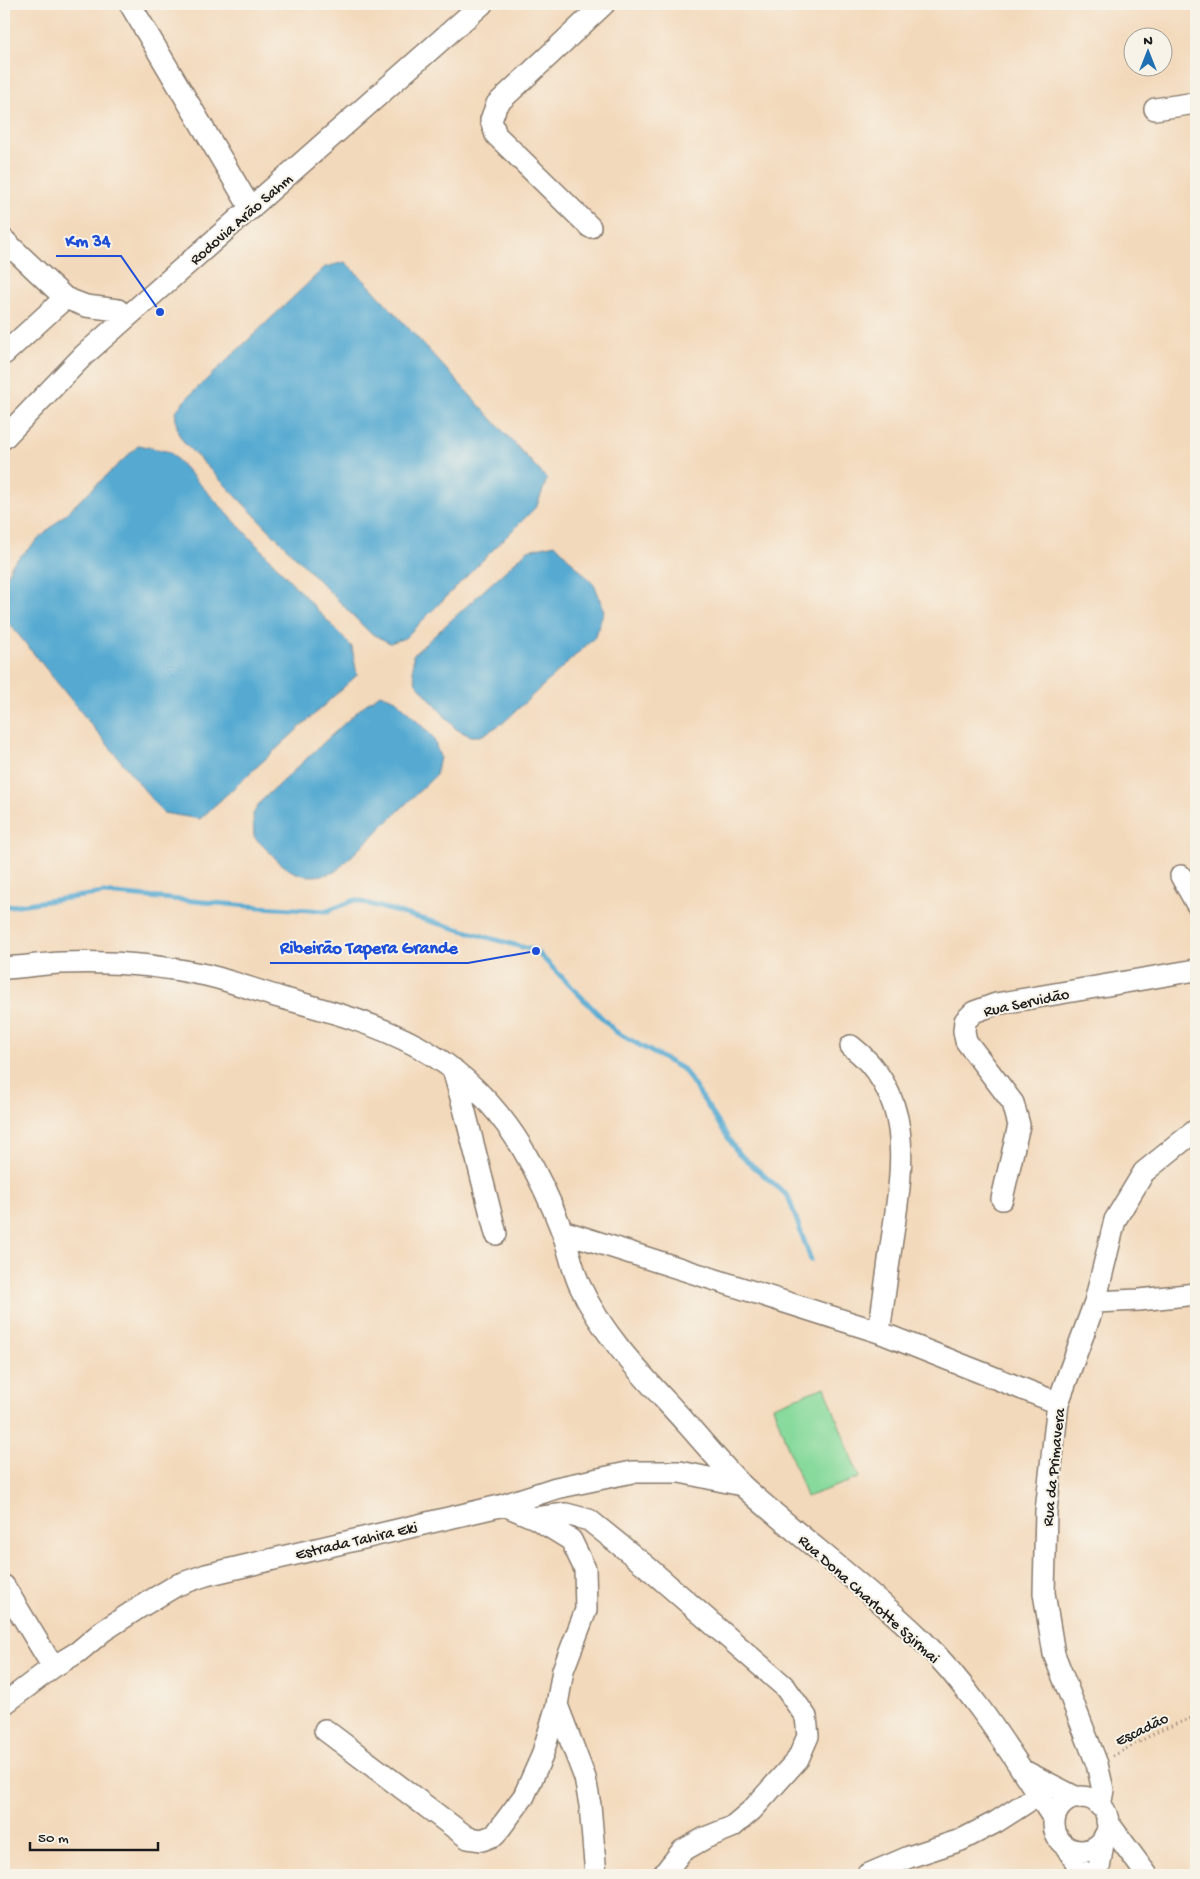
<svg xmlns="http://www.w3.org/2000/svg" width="1200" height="1879" font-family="'Gochi Hand',sans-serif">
	<rect width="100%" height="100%" fill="#f7f3e8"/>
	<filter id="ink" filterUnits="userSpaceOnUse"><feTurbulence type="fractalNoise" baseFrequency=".02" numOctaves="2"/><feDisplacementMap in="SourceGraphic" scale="10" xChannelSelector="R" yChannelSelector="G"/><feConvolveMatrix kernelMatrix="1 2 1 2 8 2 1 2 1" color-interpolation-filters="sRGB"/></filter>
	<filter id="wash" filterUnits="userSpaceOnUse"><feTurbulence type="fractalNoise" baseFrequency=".0096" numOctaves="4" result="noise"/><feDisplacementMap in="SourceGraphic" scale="20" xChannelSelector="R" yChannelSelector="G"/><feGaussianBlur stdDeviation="1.12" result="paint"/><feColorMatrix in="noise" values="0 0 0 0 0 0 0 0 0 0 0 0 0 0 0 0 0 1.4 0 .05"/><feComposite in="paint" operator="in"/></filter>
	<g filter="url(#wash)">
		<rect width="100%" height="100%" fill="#f3d9bb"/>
		<!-- green -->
		<path fill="#88da9c" stroke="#527b5c" d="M825,1387l34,91 -53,19 -33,-91z"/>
		<!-- water -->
		<path fill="#56aad2" stroke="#396377" d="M345,262l23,22 179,195 -10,27 -132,132 -15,5 -20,-10 -185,-189 -7,-11 -3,-21 11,-13 139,-132z
			M139,445l31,7 182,195 5,28 -157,144 -37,-6 -159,-196v-33l8,-20z
			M555,544l40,42 9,25 -9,26 -92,86 -22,13h-11l-14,-7 -40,-46 -3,-12v-16l115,-105z
			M380,694l16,6 37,37 7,20 -4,18 -101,97c-42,13 -53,-8 -81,-35l-1,-23 8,-13 101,-94z"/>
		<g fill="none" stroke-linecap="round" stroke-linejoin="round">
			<!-- stream -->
			<path stroke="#56aad2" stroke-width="5" d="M4,907l100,-14 156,14 67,4 28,-11 181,51 80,81 68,38 54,83 50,43 23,64"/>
		</g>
	</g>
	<g filter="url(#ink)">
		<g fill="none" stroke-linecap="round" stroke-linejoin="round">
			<defs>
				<path id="minor" d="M130,4l121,205
					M1155,109l41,-6
					M590,227l-94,-92 -5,-15 6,-16 107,-100
					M4,240l61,58 21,8 32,4
					M4,354l61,-56
					M4,438l80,-83 398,-351
					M1181,876l15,27
					M4,968c19,-1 38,-4 57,-5 48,-2 99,2 145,12 25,6 51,16 76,23 104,28 179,52 239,148 16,27 30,56 41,85 7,18 10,38 18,55 24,52 68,95 106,137 19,21 38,45 59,65 57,51 120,97 176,151 53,52 92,118 133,180
					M851,1046c63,49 52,118 42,187 -5,33 -9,66 -14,99
					M453,1069l12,43 31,122
					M1002,1199l17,-74 -6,-22 -47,-62 -2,-10 1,-10 9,-9 22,-8 200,-34
					M562,1231l317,101 179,71
					M1095,1302l44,-2 57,-6
					M535,1518l31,-4 23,6 57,46 139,121 21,30 2,19 -10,23 -46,51 -20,17 -27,11 -23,13 -19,24
					M4,1586l49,81
					M4,1704l49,-37 25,-15 25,-21 37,-24 37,-22 29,-10 298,-70 52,-17 76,-16h48l62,13
					M557,1705l28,73 5,27 6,70
					M325,1730l143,108 14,2 13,-5 29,-39 18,-40 15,-51 6,-35 23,-60 -1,-41 -14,-29 -36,-22 -31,-13
					M1024,1771l53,27
					M1054 1824a27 27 0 1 1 54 0a27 27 0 1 1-54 0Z
					M1100,1806l3,-16 -6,-26 -43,-110 -10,-61 2,-82 12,-108 37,-101 20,-82 29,-48 52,-42
					M1107,1821l40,54
					M1067,1848l17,27
					M867,1875l42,-18 52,-17 35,-18 42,-27
					M1098,1875l6,-38"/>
			</defs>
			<!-- minor casing -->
			<use href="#minor" stroke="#887a6c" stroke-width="24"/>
			<!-- path -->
			<path stroke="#887a6c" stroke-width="3" stroke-dasharray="1 4" stroke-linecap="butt" d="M1113,1756l46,-25 37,-15"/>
			<!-- minor -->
			<use href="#minor" stroke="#fff" stroke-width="21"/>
		</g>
	</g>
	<g text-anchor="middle" stroke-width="4" stroke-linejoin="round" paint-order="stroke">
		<!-- street labels -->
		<g font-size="16" fill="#1c1c1c" stroke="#f7f3e8">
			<text transform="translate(240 218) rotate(-41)" y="6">Rodovia Arão Sahm</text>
			<text transform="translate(1026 1001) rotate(-12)" y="6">Rua Servidão</text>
			<text transform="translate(1052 1467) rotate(-84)" y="6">Rua da Primavera</text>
			<text transform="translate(356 1539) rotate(-13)" y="6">Estrada Tahira Eki</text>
			<text transform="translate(870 1598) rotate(42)" y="6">Rua Dona Charlotte Szirmai</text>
			<text transform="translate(1141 1728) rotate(-26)" y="6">Escadão</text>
		</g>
	</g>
	<!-- callouts -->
	<path fill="none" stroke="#1d4ed8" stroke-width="2" d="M160 312L121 256H56M536 951L468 963H270"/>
	<g fill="#1d4ed8" stroke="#f7f3e8" stroke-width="2">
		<circle cx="160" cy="312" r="5"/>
		<circle cx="536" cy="951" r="5"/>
	</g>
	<g font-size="18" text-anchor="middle" font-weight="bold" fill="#1d4ed8" stroke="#f7f3e8" stroke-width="4" stroke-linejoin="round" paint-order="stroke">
		<text x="88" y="246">Km 34</text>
		<text x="369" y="953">Ribeirão Tapera Grande</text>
	</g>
	<!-- margin -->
	<rect width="1200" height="1879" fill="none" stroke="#f7f3e8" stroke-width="20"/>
	<!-- north arrow -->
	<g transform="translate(1148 52)"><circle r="24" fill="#f7f3e8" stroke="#9f9d96"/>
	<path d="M0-4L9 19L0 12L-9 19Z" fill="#1f6fb2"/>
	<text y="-8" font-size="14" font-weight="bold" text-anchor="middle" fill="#1c1c1c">N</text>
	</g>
	<!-- scale -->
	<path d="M30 1842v8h128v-8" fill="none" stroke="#1c1c1c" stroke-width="2.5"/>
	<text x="38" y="1842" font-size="15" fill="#1c1c1c" stroke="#f7f3e8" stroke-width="4" paint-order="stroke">50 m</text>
</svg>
